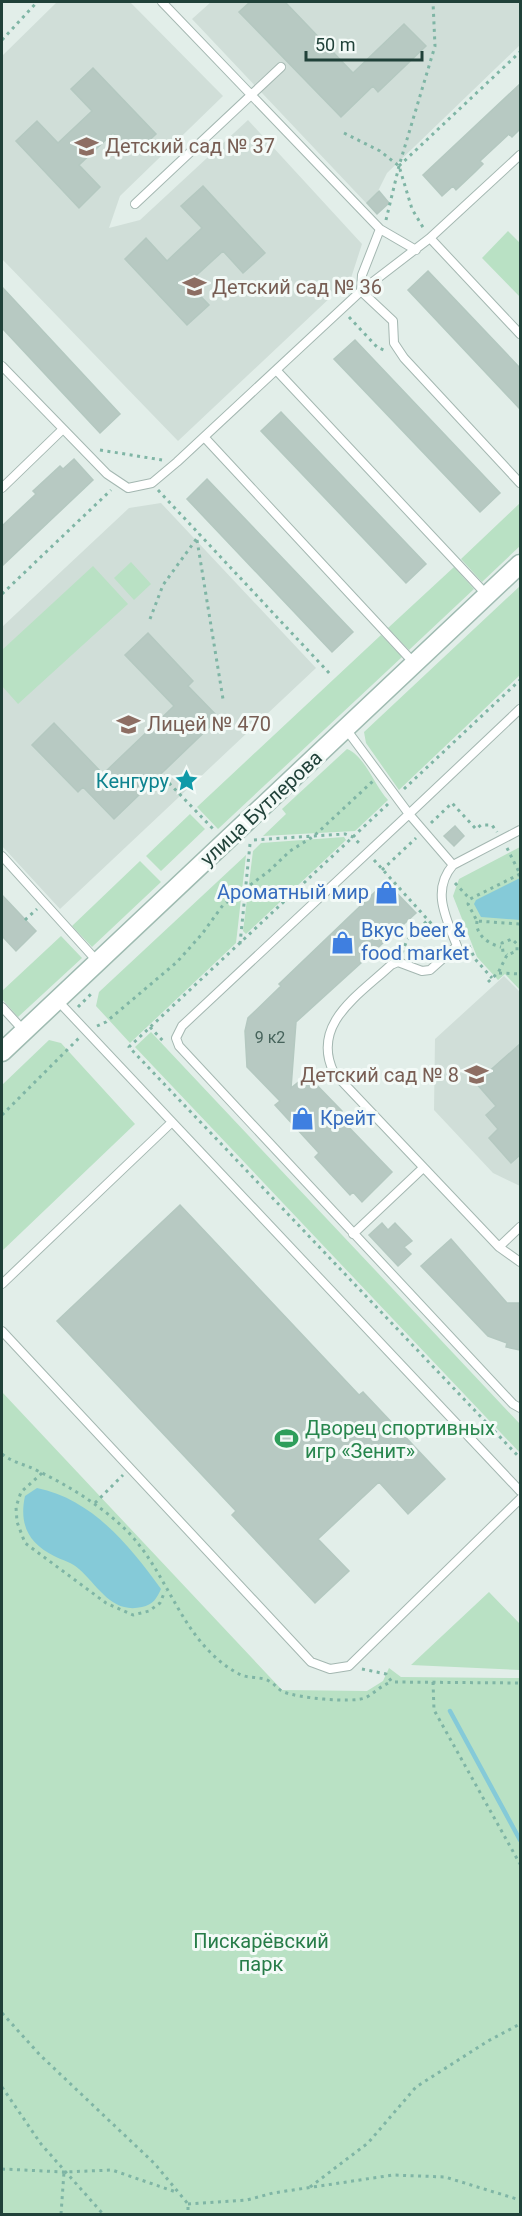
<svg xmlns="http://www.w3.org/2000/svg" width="522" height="2216" font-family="Roboto,sans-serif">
	<rect width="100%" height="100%" fill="#e2eee9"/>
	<!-- built -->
	<path fill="#d0ded8" d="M57,2h73l93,94 -103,100 -11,32 31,-8 108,-100 114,124 -11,34 -173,163 -176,-182v-203z
		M211,2h309v43l-133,128 -10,20 -10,11 -175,-185z
		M161,503l155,165 -256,241 -58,-63v-219l127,-119z
		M504,976l16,16v194l-27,-13 -59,-63 1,-71z"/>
	<!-- green -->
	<path fill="#b9e1c4" d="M508,231l12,12v54l-38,-39z
		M520,503v43l-38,36 -21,-23z
		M131,562l20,22 -17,16 -20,-22z
		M93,566l35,38 -110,100 -16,-18v-36z
		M454,567l20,22 -65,61 -21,-22z
		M520,586v89l-121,115 -33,-47 -2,-11z
		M381,635l21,22 -184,172 -21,-22z
		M347,749c18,7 27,36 41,51l-33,31 -92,5 23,-22 -4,-5z
		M190,814l15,15 -44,42 -15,-15z
		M344,837l2,3 -100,94 -3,-3 10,-80 8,-8z
		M520,847v143l-15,-16 -7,6 -21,-23 -24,-61 6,-17z
		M246,855l-10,88 -106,100 -34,-37 3,-14z
		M140,861l21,21 -69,65 -20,-21z
		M61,936l21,22 -64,59 -16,-18v-8z
		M151,1032l369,392v29l-385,-406z
		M49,1040l12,3 74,81 -133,127v-166z
		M2,1392l280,298 85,1 16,-10 6,-13 12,9 119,1v536h-518z
		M489,1592l31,32v46l-109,-5z"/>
	<!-- water -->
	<path fill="#85cad8" d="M520,878v42l-39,-3 -7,-13 2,-4z
		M37,1488c55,11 93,58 124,101 -4,9 -8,16 -19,18 -30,7 -43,-20 -63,-38 -6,-6 -17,-9 -25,-13 -26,-13 -35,-32 -29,-60z"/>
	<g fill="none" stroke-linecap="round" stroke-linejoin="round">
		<!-- stream -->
		<path stroke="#85cad8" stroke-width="4.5" d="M450,1711l70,129"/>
	</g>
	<!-- building -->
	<path fill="#b7c9c2" stroke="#b4c8c0" stroke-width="1.5" d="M250,2h35l68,71 51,-49 22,22 -48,46 -5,-6 -32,31 -102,-105z
		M93,68l63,66 -22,21 -21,-22 -34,32 21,22 -21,21 -63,-67 21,-20 21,22 34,-32 -21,-22z
		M520,84v45l-8,8 -3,-3 -29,27 3,3 -8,8 -19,18 -3,-4 -11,10 -19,-21z
		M203,186l62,67 -22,20 -20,-22 -35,32 21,22 -22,20 -62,-66 21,-21 21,23 35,-33 -21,-22z
		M379,191l10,12 -12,11 -10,-11z
		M428,271l92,97v41l-112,-119z
		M2,287l118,127 -20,19 -98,-105z
		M355,340l145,153 -20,19 -146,-153z
		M281,412l145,152 -20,19 -145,-152z
		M74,459l19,21 -91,86v-40l34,-32 -3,-3 27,-25 3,3z
		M207,479l146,153 -21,20 -145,-153z
		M148,633l45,48 -5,5 31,32 -105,101 -31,-32 -5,5 -46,-47 22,-22 49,51 71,-68 -49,-51z
		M455,826l9,10 -10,10 -10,-10z
		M388,884l28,29 -120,109 -5,66 16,-13 35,36 -4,5 54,56 -30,30 -9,-10 -3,3 -35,-38 4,-4 -44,-48 5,-4 -33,-34 -2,-36 3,-13 33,-32 -2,-2 98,-94 2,2z
		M2,895l34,36 -20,20 -14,-15z
		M520,1044v111l-9,8 -22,-25 9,-9 -12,-14 10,-9 -20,-23z
		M180,1205l179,190 4,-3 82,87 -37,35 -29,-32 -61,57 31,32 -34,32 -83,-88 4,-4 -179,-190z
		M382,1223l6,7 7,-7 17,18 -8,6 7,7 -13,12 -29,-31z
		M451,1239l56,64h13v47l-14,-3 1,-4 -19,-7 -67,-70z"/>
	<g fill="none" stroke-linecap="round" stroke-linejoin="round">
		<defs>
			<path id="lane" d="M162,2l218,227 36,21
				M135,204l146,-137
				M430,238l90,96
				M361,291l32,30 1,22 10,15 116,125
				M361,291l1,-16 18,-46
				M2,366l105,108 21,14 24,-5 25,-21 184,-171 69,-53 90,-83
				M277,371l209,223
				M205,438l209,225
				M2,488l61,-59
				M520,709l-111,105 44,51c-22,25 -7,53 4,81l-27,24 -8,1 -24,-9 -7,3c-32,30 -81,59 -57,108l165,174 21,-20
				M346,729l63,85 -227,212 -6,12 3,8 334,358 7,4
				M2,856l95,105
				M453,865l67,-35
				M58,1001l462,490
				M2,1007l22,24
				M353,1234l70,-66
				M499,1247l21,15
				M2,1284l169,-161
				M2,1331l309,331 19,7 19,-3 171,-167"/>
			<path id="secondary" d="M2,1052l518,-488"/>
		</defs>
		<!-- lane casing -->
		<use href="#lane" stroke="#a4b7b1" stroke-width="10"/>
		<!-- secondary casing -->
		<use href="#secondary" stroke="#9fbbb1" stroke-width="21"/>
		<!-- path -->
		<path stroke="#7fb5a5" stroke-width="3" stroke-dasharray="3 4.5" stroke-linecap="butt" d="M2,40l35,-38
			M344,133l36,18 19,15 13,43 12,20
			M399,166l121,-114
			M386,220l13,-54 36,-120 -2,-44
			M349,317l28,30 9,4
			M100,450l62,10
			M158,490l173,185
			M197,540l26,159
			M2,594l109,-104
			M150,619l13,-34 37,-51
			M169,783l46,48
			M404,789l116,-109
			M388,804l-259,243 391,411
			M431,823l21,-20 24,26 5,-4h11l5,7
			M254,840l91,-6 8,3 7,7
			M507,848l13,26
			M374,860l64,71
			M382,870l34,-32
			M520,874l-50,25 -2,5 9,17 43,3
			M455,883l15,16
			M25,920l12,-11
			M477,921c-2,14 12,23 24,26
			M240,944l10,-100
			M469,946l6,13 17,19
			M402,953l5,-13 21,-20
			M499,973l21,1
			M488,982l10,-9 9,-18 10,-4v-7l-5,-5 -10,4 1,9 4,3
			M78,1007l13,-13
			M97,1026l9,-4 71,-60 25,-28 21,-29 46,-34 21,-20 24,-15 59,-55
			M150,1027l15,16
			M2,1115l77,-77
			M2,1454c11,9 23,10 36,17 31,15 62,34 87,58 45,44 55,113 114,145 9,5 21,2 30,7 6,3 9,9 15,11 14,6 67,11 81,6 9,-4 14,-12 27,-16
			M42,1473l-21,19 -5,15 1,15 8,21 81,60 27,12 16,-4 11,-8 5,-12
			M95,1503l28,-28
			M362,1669l24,5 6,8 128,1
			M433,1682l1,28 86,154
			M2,2013l38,42 115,109 33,40v10
			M2,2087l39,57 62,70
			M2,2169l62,3 48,-2 64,22
			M310,2187l58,-44 48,-56 72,-46 32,-17
			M188,2204l59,-4 26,-7 120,-18 52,2 75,23
			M61,2214l3,-42"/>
		<!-- lane -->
		<use href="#lane" stroke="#fff" stroke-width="8"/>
		<!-- secondary -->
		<use href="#secondary" stroke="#fff" stroke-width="18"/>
	</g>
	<!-- icons -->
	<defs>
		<symbol id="school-bare" viewBox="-9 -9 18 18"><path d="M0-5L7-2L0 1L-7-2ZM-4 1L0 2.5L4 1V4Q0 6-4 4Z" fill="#8d6e63" stroke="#f3faf7" stroke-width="2.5" paint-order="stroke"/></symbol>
		<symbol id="sight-bare" viewBox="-9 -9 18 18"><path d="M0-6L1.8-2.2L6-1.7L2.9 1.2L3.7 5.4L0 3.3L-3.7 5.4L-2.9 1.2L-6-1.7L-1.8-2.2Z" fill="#0f9aa8" stroke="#f3faf7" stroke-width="2.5" paint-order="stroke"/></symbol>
		<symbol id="shop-bare" viewBox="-9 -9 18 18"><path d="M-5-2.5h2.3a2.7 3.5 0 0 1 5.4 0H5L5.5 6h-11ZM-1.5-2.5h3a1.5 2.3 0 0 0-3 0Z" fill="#3f7fe0" stroke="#f3faf7" stroke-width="2.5" paint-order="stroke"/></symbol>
		<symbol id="stadium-bare" viewBox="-9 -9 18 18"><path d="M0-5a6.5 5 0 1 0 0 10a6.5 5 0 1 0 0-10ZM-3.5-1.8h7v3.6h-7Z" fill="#2e9e5b" stroke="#f3faf7" stroke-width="2.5" paint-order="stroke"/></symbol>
	</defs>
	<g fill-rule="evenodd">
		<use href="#school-bare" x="70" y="130" width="33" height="33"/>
		<use href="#school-bare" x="178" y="270" width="33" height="33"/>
		<use href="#school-bare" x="112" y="708" width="33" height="33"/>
		<use href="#sight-bare" x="170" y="764" width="33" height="33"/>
		<use href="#shop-bare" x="370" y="876" width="33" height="33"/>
		<use href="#shop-bare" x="326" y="926" width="33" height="33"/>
		<use href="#school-bare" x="460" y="1058" width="33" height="33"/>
		<use href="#shop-bare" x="286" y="1102" width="33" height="33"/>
		<use href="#stadium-bare" x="270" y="1422" width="33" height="33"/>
	</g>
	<g text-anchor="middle" stroke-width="6" stroke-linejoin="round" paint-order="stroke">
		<!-- number labels -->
		<g font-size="16" fill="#46635b">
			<text x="270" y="1043">9 к2</text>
		</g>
		<!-- education labels -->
		<g font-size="20" fill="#785e54" stroke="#f3faf7" text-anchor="start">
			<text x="105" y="153">Детский сад № 37</text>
			<text x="212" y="294">Детский сад № 36</text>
			<text x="147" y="731">Лицей № 470</text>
			<text x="459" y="1082" text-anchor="end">Детский сад № 8</text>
		</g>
		<!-- culture labels -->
		<g font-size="20" fill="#0d838f" stroke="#f3faf7" text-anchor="end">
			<text x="169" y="788">Кенгуру</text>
		</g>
		<!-- street labels -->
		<g font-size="20" fill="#204139" stroke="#f3faf7">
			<text transform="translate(261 808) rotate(-43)" y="7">улица Бутлерова</text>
		</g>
		<!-- shop labels -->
		<g font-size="20" fill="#366cbe" stroke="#f3faf7" text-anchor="start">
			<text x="369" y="899" text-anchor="end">Ароматный мир</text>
			<text x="361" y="937">Вкус beer &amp;<tspan x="361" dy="23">food market</tspan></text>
			<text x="320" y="1125">Крейт</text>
		</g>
		<!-- leisure labels -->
		<g font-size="20" fill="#27864d" stroke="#f3faf7" text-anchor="start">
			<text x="305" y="1435">Дворец спортивных<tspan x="305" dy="23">игр «Зенит»</tspan></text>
		</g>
		<!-- park labels -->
		<g font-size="20" fill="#267c48" stroke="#f3faf7">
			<text x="261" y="1948">Пискарёвский<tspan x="261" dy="23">парк</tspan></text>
		</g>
	</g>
	<!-- border -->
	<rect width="522" height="2216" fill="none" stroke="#204139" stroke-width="6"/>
	<!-- scale -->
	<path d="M306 51v9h116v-9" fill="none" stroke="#204139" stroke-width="3"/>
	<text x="315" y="51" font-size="18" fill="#204139" stroke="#f3faf7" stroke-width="4.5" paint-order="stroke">50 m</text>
</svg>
